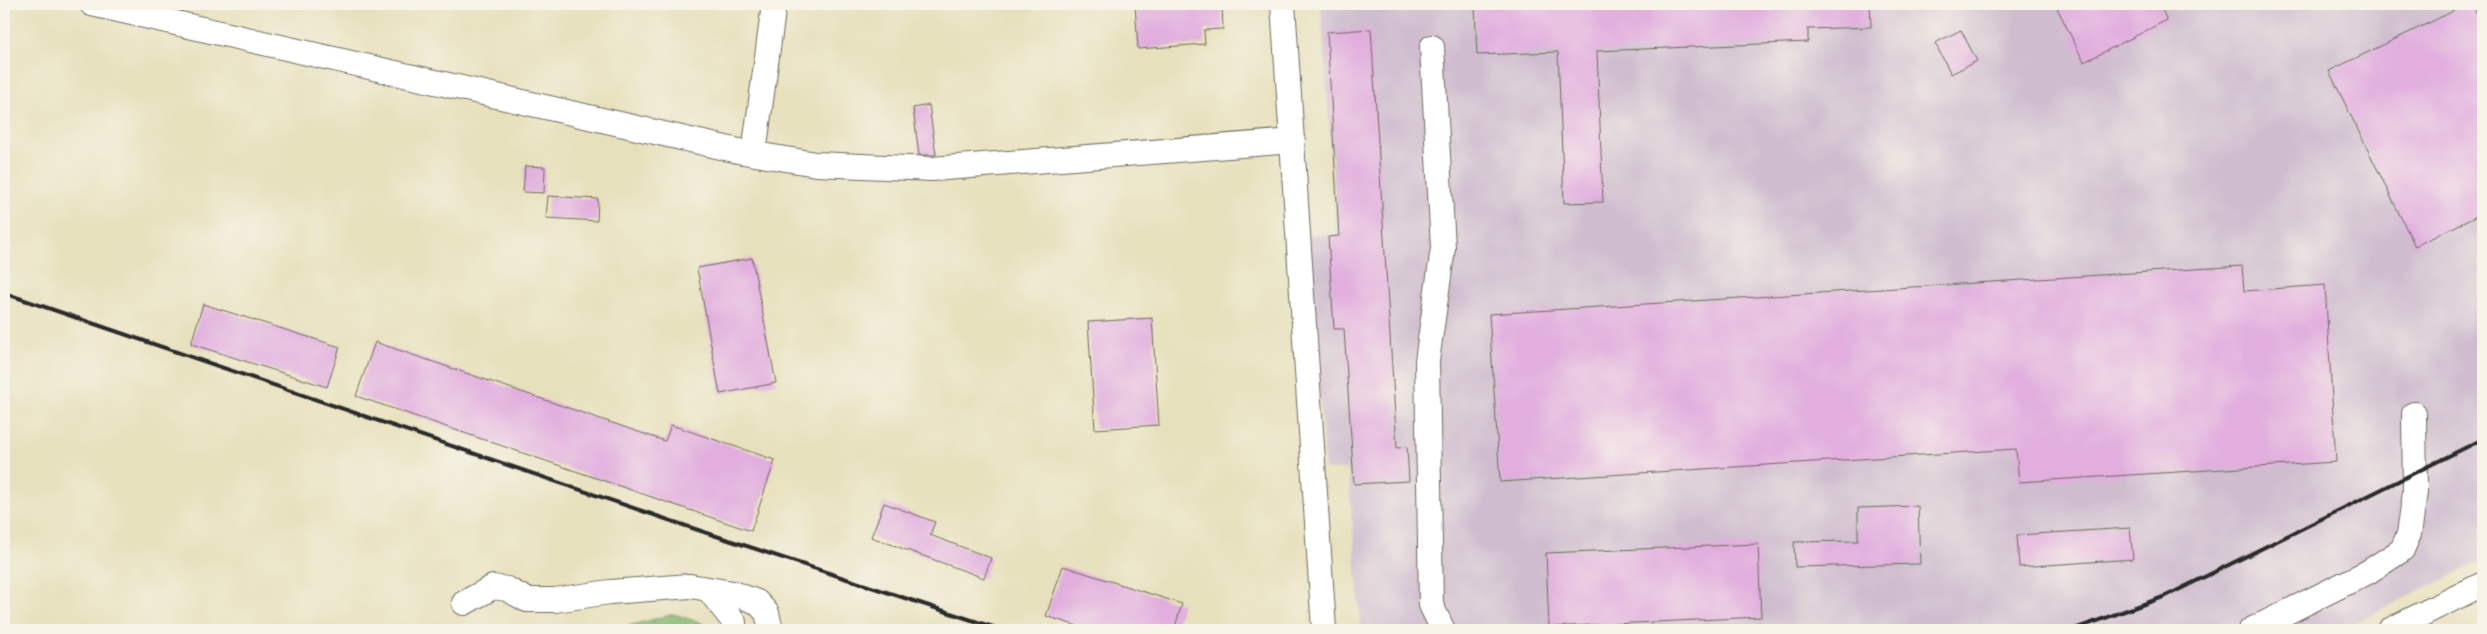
<svg xmlns="http://www.w3.org/2000/svg" width="2487" height="634" font-family="Pangolin,sans-serif">
	<rect width="100%" height="100%" fill="#f7f3e8"/>
	<filter id="ink" filterUnits="userSpaceOnUse"><feTurbulence type="fractalNoise" baseFrequency=".02" numOctaves="2"/><feDisplacementMap in="SourceGraphic" scale="10" xChannelSelector="R" yChannelSelector="G"/><feConvolveMatrix kernelMatrix="1 2 1 2 8 2 1 2 1" color-interpolation-filters="sRGB"/></filter>
	<filter id="wash" filterUnits="userSpaceOnUse"><feTurbulence type="fractalNoise" baseFrequency=".0096" numOctaves="4" result="noise"/><feDisplacementMap in="SourceGraphic" scale="20" xChannelSelector="R" yChannelSelector="G"/><feGaussianBlur stdDeviation="1.12" result="paint"/><feColorMatrix in="noise" values="0 0 0 0 0 0 0 0 0 0 0 0 0 0 0 0 0 1.4 0 .05"/><feComposite in="paint" operator="in"/></filter>
	<g filter="url(#wash)">
		<rect width="100%" height="100%" fill="#e7e0bc"/>
		<!-- industrial -->
		<path fill="#cfbdcf" d="M1321,4h1162v556l-144,70h-978l-13,-161 -23,1 -18,-235h30z"/>
		<!-- forest -->
		<path fill="#8cba73" stroke="#5c724f" d="M674,614l48,16h-109z"/>
		<g id="blocks">
			<!-- building -->
			<path fill="#e1aede" d="M1135,4h87l1,25 -19,1 1,14 -67,5z
				M1524,4h346l1,23 -63,2v13l-211,9 6,151 -39,1 -6,-151 -81,3 -2,-48z
				M2055,4h104l8,16 -83,42z
				M2468,4h4l11,22v187l-68,33 -86,-175z
				M1371,29l26,419 10,-1 2,34 -55,3 -10,-155h-10l-6,-92 11,-1 -12,-204z
				M1961,30l16,31 -26,13 -16,-31z
				M929,105l7,50h-17l-6,-47z
				M525,166l20,1 -1,26 -21,-1z
				M548,196l50,3 -1,22 -51,-3z
				M752,258l24,125 -56,11 -23,-126z
				M2242,266l2,25 81,-6 11,177 -317,20 -3,-33 -516,33 -11,-168z
				M203,304l137,43 -13,40 -136,-43z
				M1152,318l7,107 -64,4 -7,-107z
				M375,342l290,99 6,-16 104,35 -24,71 -395,-135z
				M884,503l51,19 -5,13 61,23 -7,20 -113,-41z
				M1918,506l2,58 -125,3 -1,-25 64,-1v-33z
				M2130,528l3,31 -114,8 -2,-32z
				M1758,544l3,73 -212,10 -3,-74z
				M1063,566l119,38 -8,26h-84l-44,-14z"/>
		</g>
	</g>
	<g filter="url(#ink)">
		<use href="#blocks" fill-opacity="0" stroke="#6d6a5e" stroke-width="1"/>
		<g fill="none" stroke-linecap="round" stroke-linejoin="round">
			<defs>
				<path id="minor" d="M92,4l651,148 73,12 116,5 361,-28
					M1283,4l41,626
					M1432,47l11,201 -16,113 4,244 12,25
					M754,153l20,-149
					M708,589l26,33v8
					M464,603l29,-16 14,2 20,11h28l55,-8 80,-6 43,7 24,9 10,11 4,17
					M2251,630l117,-58 34,-22 7,-16 6,-42 -1,-78
					M2390,630l93,-46"/>
			</defs>
			<!-- minor casing -->
			<use href="#minor" stroke="#6d6a5e" stroke-width="26"/>
			<!-- minor -->
			<use href="#minor" stroke="#fff" stroke-width="24"/>
			<!-- rail -->
			<path stroke="#2b2b2b" stroke-width="4" d="M4,293l691,236 307,101
				M2072,630l94,-34 317,-157"/>
		</g>
	</g>
	<!-- margin -->
	<rect width="2487" height="634" fill="none" stroke="#f7f3e8" stroke-width="20"/>
</svg>
